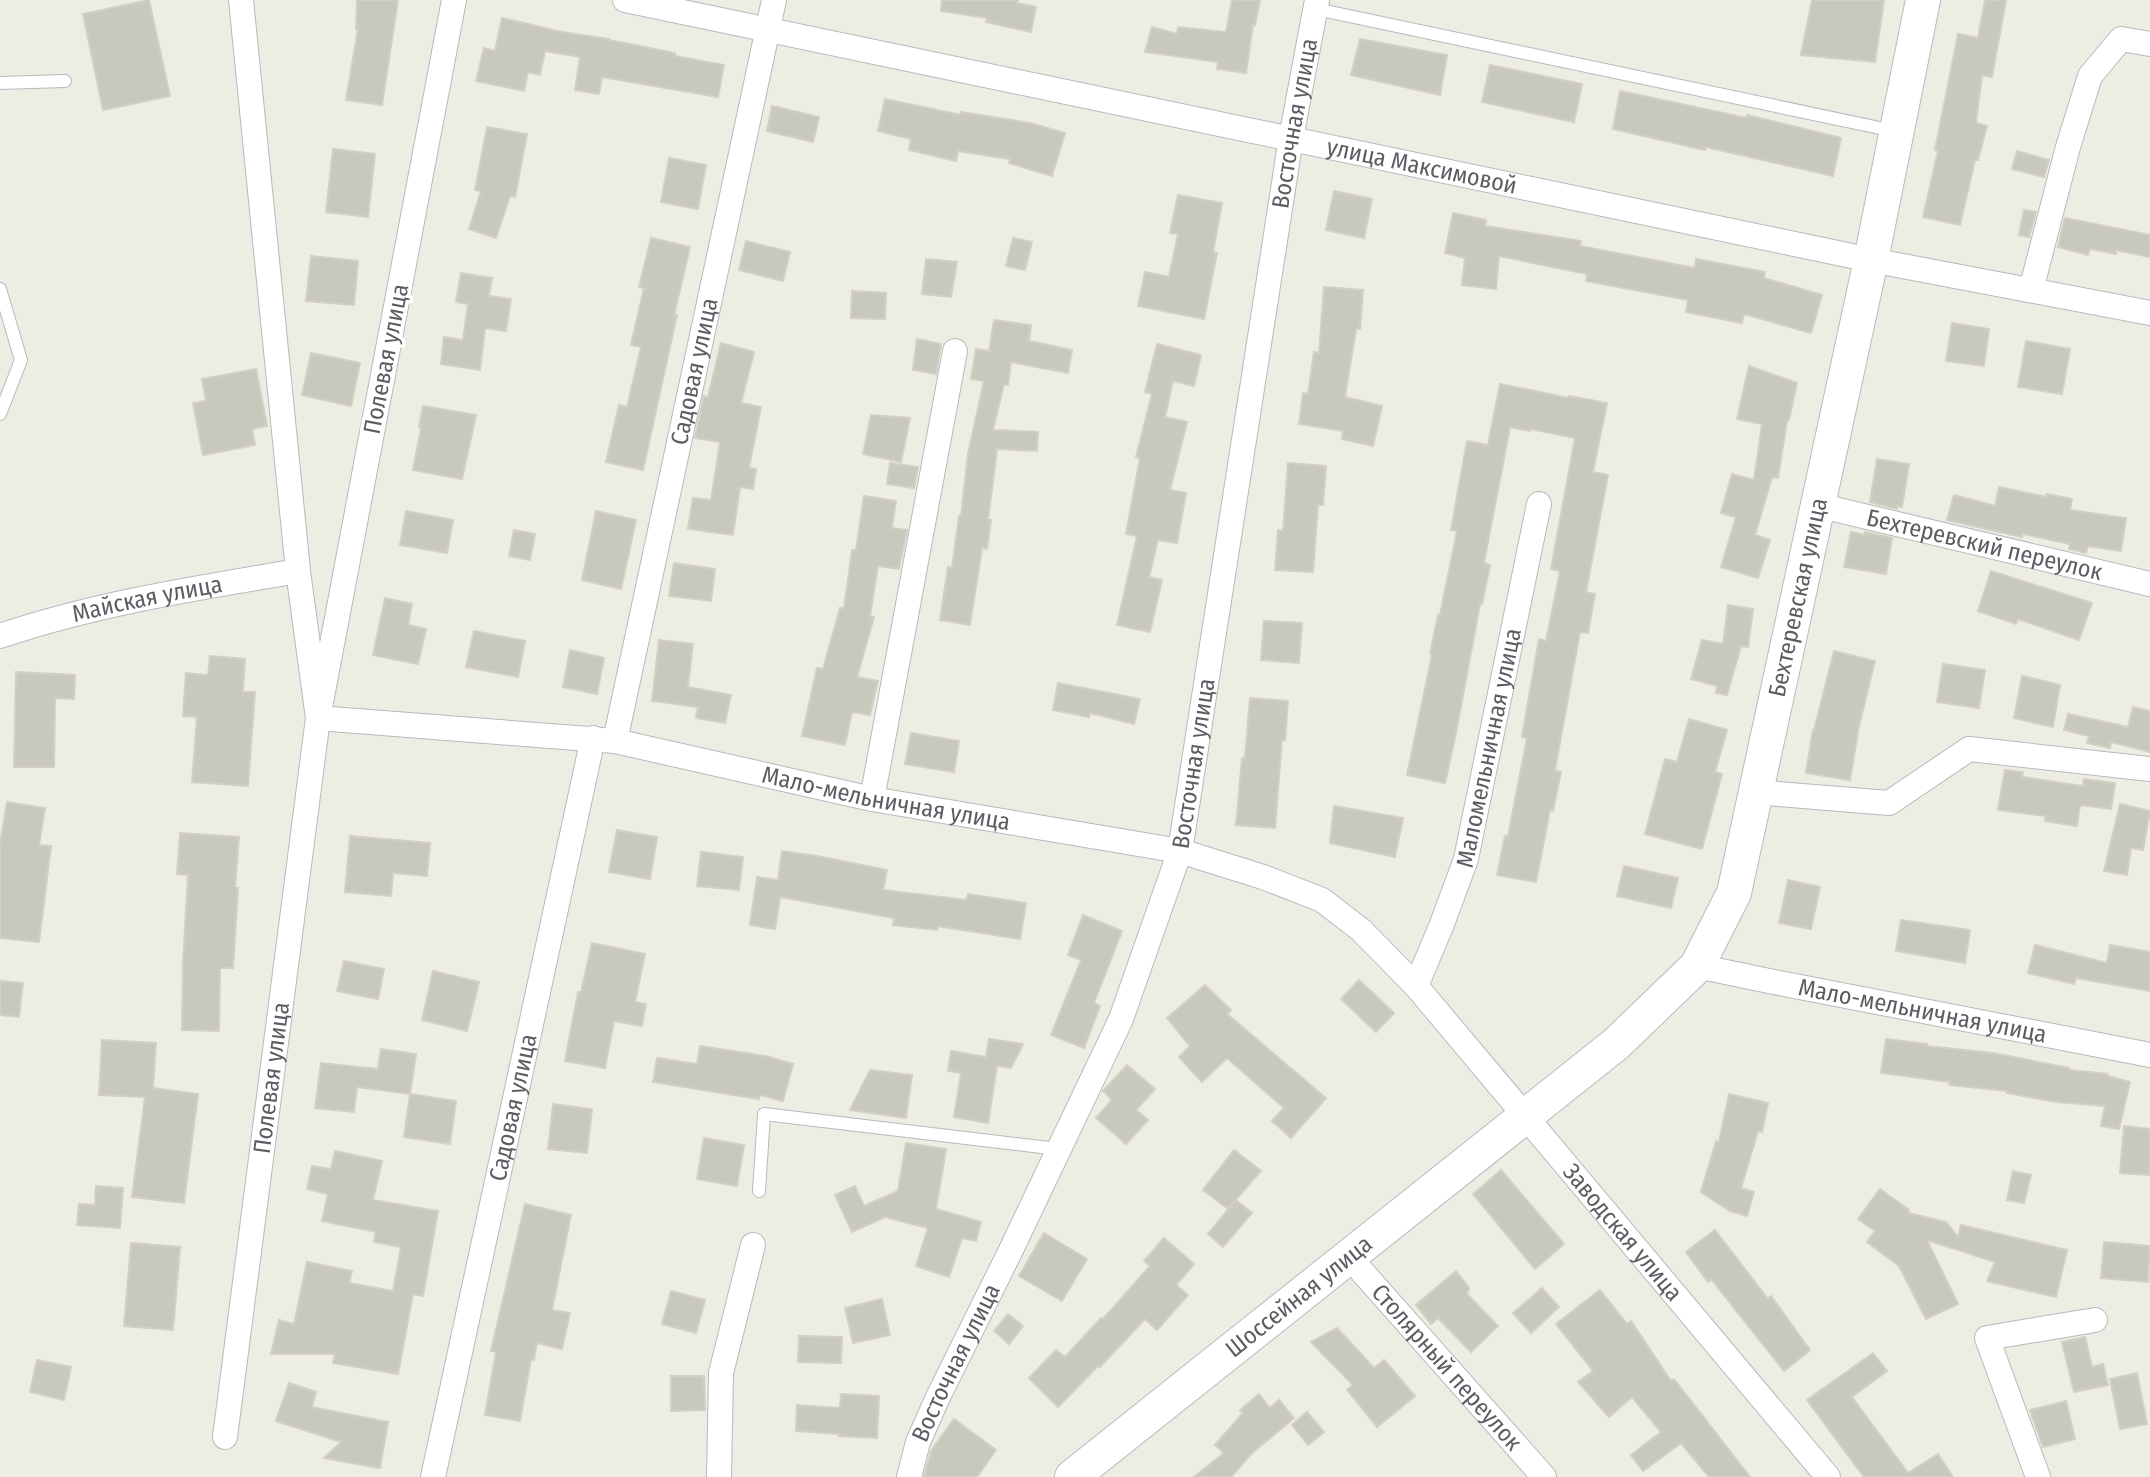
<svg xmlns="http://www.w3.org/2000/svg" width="2150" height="1477" font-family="'Fira Sans Condensed',sans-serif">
	<rect width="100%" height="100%" fill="#edede3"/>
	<!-- building -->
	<path fill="#c8c8bf" stroke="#d2d0c2" stroke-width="2" d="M149,0l21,96 -67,14 -20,-96z
		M357,0h41l-16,105 -36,-5 12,-71h-2z
		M942,0h76l-1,3 19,4 -5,25 -45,-10 1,-4 -46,-7z
		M1232,0h28l-5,25 -2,-1 -7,49 -29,-4 1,-7 -73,-10 7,-25 25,7 1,-7 48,5z
		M1812,0h72l-9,62 -74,-7z
		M1985,0h21l-14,77 -10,-2 -6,48 11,3 -9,34h-3l-15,65 -37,-8 15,-66 -3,-1 23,-116 20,4z
		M502,18l60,14 47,7v1l66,13v3l49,9 -6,32 -116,-20 -3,17 -24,-4 5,-33 -35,-6 -5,24 -12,-3 -4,19 -48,-10 8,-33 11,3z
		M1360,39l87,16 -7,40 -89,-20z
		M1490,65l92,19 -8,38 -92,-20z
		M1620,91l127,27v-3l94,23 -8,38 -127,-29 -1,3 -92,-21z
		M885,99l76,16v-3l69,11 35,10 -13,43 -43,-13 1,-4 -52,-8 -2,10 -47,-11 2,-11 -33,-8z
		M772,106l47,11 -6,25 -46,-11z
		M487,127l40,7 -12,63 -5,-1 -14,42 -27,-9 12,-38 -6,-1z
		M333,149l42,5 -7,63 -42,-5z
		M2017,151l32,9 -5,17 -32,-8z
		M669,158l37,7 -8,44 -37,-7z
		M1334,191l38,8 -8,39 -38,-8z
		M1178,195l44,8 -9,49 4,1 -13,66 -66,-13 7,-34 24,5 9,-43 -8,-1z
		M2024,210l12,2 -7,25 -10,-2z
		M1453,213l33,7 -1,6 96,15 -1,5 115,22 1,-9 69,13 -1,6 58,17 -11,38 -67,-19 -2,9 -56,-11 2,-12 -102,-19 1,-7 -88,-18 -3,33 -34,-4 3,-27 -20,-5z
		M2065,218l85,17v22l-34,-7v4l-26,-5 -2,6 -30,-8z
		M651,238l39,9 -16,68h3l-34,155 -37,-8 13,-57 8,2 14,-60 -10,-2 13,-57 -5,-1z
		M1013,238l19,4 -7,28 -19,-4z
		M746,241l44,11 -7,29 -44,-11z
		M311,256l47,5 -4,44 -48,-4z
		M926,259l31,3 -6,35 -29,-3z
		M461,273l31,5 -3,18 22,3 -5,32 -21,-3 -5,42 -39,-6 3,-27 19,3 5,-36 -12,-2z
		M1324,287l39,3 -3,39h-4l-11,68 37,9 -9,40 -31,-7 1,-8 -44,-7 4,-31 5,1 6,-42 5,1z
		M852,291l34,2 -1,26 -34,-1z
		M994,320l37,5 -2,16 43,9 -4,23 -57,-11 -3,23 -4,-1 -11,46 45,2 -1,19 -40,-2 -9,71h3l-4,29 -5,-1 -12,77 -30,-5 8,-53 4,1 7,-52h2l7,-62 16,-73 -13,-2 5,-30 13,2z
		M1952,323l37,6 -5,37 -38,-5z
		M917,339l24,5 -5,30 -23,-4z
		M2026,341l44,8 -8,45 -44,-7z
		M721,343l33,9 -13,51 20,4 -12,61 7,1 -3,20 -13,-2 -7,48 -45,-6 5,-31 18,2 9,-58 -25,-4 9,-42 4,1z
		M1157,344l44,11 -7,31 -21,-5 -8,36 22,5 -17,68 16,3 -9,50 -19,-3 -9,37 13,3 -12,52 -33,-7 20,-89 -11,-2 14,-76 -4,-1 16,-63 -7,-2z
		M311,353l49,10 -9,43 -49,-11z
		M1749,366l48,17 -8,37h-2l-9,58 -6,-1 -17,58 15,5 -12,38 -37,-11 15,-50 -15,-4 11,-39 22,6 8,-56 -25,-5z
		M256,369l11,57 -15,3 3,16 -52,10 -10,-52 13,-2 -4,-22z
		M1500,384l69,14v-2l38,7 -14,69 15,3 -22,117 9,2 -7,39 -8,-1 -25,138 6,2 -8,39 -3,-1 -14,72 -39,-7 8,-39h3l19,-98 -5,-1 17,-98 7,2 14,-70 -9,-2 24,-131 -44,-9 -1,2 -20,-4 -26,136 6,2 -8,39h-2l-24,129 -11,50 -38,-8 25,-120 -2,-1 8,-39h2l17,-84 -6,-1 16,-89 21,4z
		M423,406l53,9 -14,64 -49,-9 8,-42 -2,-1z
		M871,415l39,3 -9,44 -38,-8z
		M1877,459l32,5 -7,43 -5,-1v3l-27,-7z
		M890,463l28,4 -4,21 -27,-4z
		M1288,463l38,3 -3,39h-5l-5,67 -38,-2 3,-40 5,1z
		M1999,487l48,10v-3l25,5 -2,11 56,8 -5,33 -33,-5 -2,7 -17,-4 1,-5 -47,-10 -1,3 -75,-17 7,-25 41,11z
		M864,496l32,5 -4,27 15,2 -8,39 -21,-3 -8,50 4,1 -17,60 21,4 -8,34 -18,-3 -7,33 -43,-9 15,-68 6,1 17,-61 4,1 8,-59h4z
		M406,511l47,9 -6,33 -47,-8z
		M596,511l40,9 -15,69 -39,-9z
		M514,530l21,4 -5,26 -21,-4z
		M1851,532l13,3 1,-3 27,6 -6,36 -42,-7z
		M674,563l41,6 -4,32 -42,-5z
		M1991,571l101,32 -13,37 -61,-21 -2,5 -38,-13z
		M385,598l27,6 -4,21 18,4 -8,35 -45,-9z
		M1728,605l25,4 -5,38 -7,-1 -14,49 -11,-2 1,-7 -26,-7 11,-39 21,4z
		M1264,621l38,2 -3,40 -38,-3z
		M474,631l51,10 -7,36 -52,-10z
		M659,640l34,4 -5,43 43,8 -6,28 -29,-5 2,-11 -46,-6z
		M570,650l34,8 -7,36 -34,-7z
		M1834,651l41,10 -16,65 -9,54 -44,-7 7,-43h1z
		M210,656l35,3 -2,33h12l-7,94 -56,-4 5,-65 -14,-1 3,-43 22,2z
		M1943,664l42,6 -6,38 -42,-6z
		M16,672l59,3 -1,24 -19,-1 -1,69h-40z
		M2022,676l38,9 -7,42 -39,-9z
		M1058,683l82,16 -6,25 -44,-11 -1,4 -36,-7z
		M1250,698l38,3 -3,39h-3l-7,88 -39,-3 6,-67h3z
		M2133,707l17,4v41l-39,-10 -1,6 -23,-5 2,-7 -25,-6 4,-16 60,13z
		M1689,719l38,11 -12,42 7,2 -20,75 -57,-15 20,-75 12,3z
		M911,733l48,8 -5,31 -49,-8z
		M2005,770l18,2 -1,5 61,9 1,-7 31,4 -4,26 -31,-4 -3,21 -32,-5 1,-5 -48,-6z
		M7,802l38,6 -6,37 12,1 -12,96 -39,-4v-94z
		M2120,804l30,7 -7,39 -12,-2 -4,27 -23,-4z
		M1334,806l69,12 -8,39 -65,-14z
		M617,830l40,7 -7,42 -41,-7z
		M180,833l59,4 -4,51h3l-5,80h-13l-1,63 -37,-1 1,-67 5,-88 -11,-1z
		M350,836l80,7 -3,33 -34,-3 -2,23 -46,-4z
		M782,851l35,5 70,14 -4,20 83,10 2,-6 58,9 -6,36 -83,-13v4l-44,-5 1,-7 -114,-21 -5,32 -25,-4 7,-48 21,3z
		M701,852l42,5 -4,33 -42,-4z
		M1624,866l54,12 -7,30 -54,-12z
		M1788,880l32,7 -9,42 -32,-6z
		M1083,915l39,16 -28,72 6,3 -16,42 -33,-13 30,-75 -13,-5z
		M1901,920l69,10 -5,33 -69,-12z
		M592,943l53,11 -10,48 11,2 -4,22 -28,-5 -9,47 -40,-7 13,-69h3z
		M2035,945l72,18 3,-18 40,7v39l-74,-13 -2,6 -46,-11z
		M344,961l40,8 -6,30 -41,-8z
		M433,971l46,11 -12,49 -45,-11z
		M1359,980l35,33 -18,19 -35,-33z
		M0,981l23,2 -4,34 -19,-2z
		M1205,985l26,25 -4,4 99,84 -35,40 -19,-17 12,-13 -57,-50 -25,24 -23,-25 11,-11 -23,-28z
		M989,1039l34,5 -12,24 -14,-2 -9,57 -34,-6 7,-44 -13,-2 3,-20 35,6z
		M1886,1039l41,5v2l66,7 76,15v2l39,4v2l22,6 -11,47 -18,-3 4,-20 -48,-4 -50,-9v-2l-58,-6 1,-3 -69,-9z
		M102,1040l54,3 -3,45 45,6 -14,109 -52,-6 13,-100 -46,-2z
		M700,1046l66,10 27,8 -10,37 -23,-6 -1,4 -106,-17 4,-24 40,6z
		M381,1049l35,5 -6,40 -53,-7 -3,25 -39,-4 6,-45 57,6z
		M1127,1065l28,24 -19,21 12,10 -22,24 -30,-26 16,-18 -9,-9z
		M870,1070l42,5 -6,43 -56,-8z
		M410,1094l46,7 -6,43 -46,-7z
		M1729,1094l39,9 -6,29 -4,-1 -17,57 13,4 -7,24 -17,-5 -29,-19 15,-51 3,1z
		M553,1104l39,5 -5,44 -39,-4z
		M2124,1126l26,3v46l-30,-2z
		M704,1138l40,7 -7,41 -40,-7z
		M906,1143l40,6 -10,60 45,13 -5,19 -14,-3 -13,39 -33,-11 12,-38 -43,-11 -33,15 -17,-37 20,-9 9,20 34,-15z
		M1234,1150l27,21 -33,38 -25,-19z
		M335,1151l47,10 -9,39 65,11 -15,85 -10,-2 -15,80 -65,-11 2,-9h-64l8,-34 15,4 13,-62 45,9 -3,12 44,8 8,-44 -27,-5 2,-10 -54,-11 6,-27 -21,-5 5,-23 19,3z
		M1501,1170l63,74 -29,25 -62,-75z
		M2013,1171l18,4 -7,28 -17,-3z
		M96,1186l27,2 -3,40 -43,-3 2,-21 16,1z
		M1880,1189l29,21 -1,3 38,9 12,15 3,-12 106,25 -11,47 -69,-16 8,-19 -68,-22 31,64 -32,15 -27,-53 -32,-24 8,-11 -17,-12z
		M1236,1200l16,13 -29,34 -15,-13z
		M525,1204l46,11 -19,95 18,3 -8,36 -25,-6 -3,17 -3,-1 -11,62 -35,-6 11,-63 -5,-1z
		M1715,1230l53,69 3,-3 39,54 -26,21 -73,-92 -3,3 -22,-30z
		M1044,1233l43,26 -25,42 -43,-25z
		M1164,1238l30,26 -18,21 12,10 -31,35 -12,-11 -45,48 -2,-1 -40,41 -29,-29 27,-28 9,7 36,-39 2,1 47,-53 -6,-5z
		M2104,1242l46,4 -2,36 -47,-4z
		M131,1243l49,4 -7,83 -49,-4z
		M1456,1271l13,17 -2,6 31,32 -27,26 -33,-34 -7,6 -15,-19z
		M1542,1288l17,19 -28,26 -18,-20z
		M1600,1290l27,34 4,-3 40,60 3,-2 76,98h-41l-28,-34 -38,28 -12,-16 30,-23 -29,-35 -23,20 -31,-35 15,-11 -37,-47z
		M671,1291l34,9 -9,33 -34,-9z
		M882,1299l8,36 -37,8 -8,-35z
		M1008,1314l15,12 -14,18 -15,-13z
		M1337,1328l37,40 10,-8 31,36 -38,31 -30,-37 6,-5 -42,-43z
		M799,1336l43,1 -1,26 -43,-1z
		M2085,1337l7,30 11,-3 5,21 -34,7 -12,-50z
		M1873,1353l14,18 -35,26 56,76 30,-19 15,23h-89l-57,-77z
		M37,1360l34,7 -7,33 -34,-8z
		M2137,1373l10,51 -27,5 -10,-50z
		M671,1376h33l1,34 -34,1z
		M289,1383l27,9 -4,15 76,15 -8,46 -56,-10 17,-16 -65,-21z
		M841,1394l38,2 -2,42 -38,-2v-2l-43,-3 1,-26 43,3z
		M1259,1394l11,14 9,-8 15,18 -42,35 -21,24h-37l30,-24 -9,-8 28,-32 -3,-3z
		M2066,1401l9,38 -32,8 -13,-37z
		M1307,1412l17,20 -16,13 -16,-20z
		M954,1419l42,31 -19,27h-53l7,-26z"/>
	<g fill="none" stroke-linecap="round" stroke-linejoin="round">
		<defs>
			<path id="lane" d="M1316,9l578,122
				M0,83l65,-2
				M0,289l21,71 -21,54
				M759,1191l5,-77 294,35"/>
			<g id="street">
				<path id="s1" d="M454,0l-136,718 297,23 257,58 308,52 83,26 59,23 39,30 55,56 412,491"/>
				<path id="s2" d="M625,0l1246,260 279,53"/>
				<path d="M2031,290l37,-143 22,-71 31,-37 29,5"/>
				<path id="s3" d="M1817,505l333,79"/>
				<path id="s4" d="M0,636c97,-33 198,-48 298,-65"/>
				<path id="s5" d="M615,741l159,-741"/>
				<path d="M1754,792l135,11 80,-54 181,20"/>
				<path d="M872,799l83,-448"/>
				<path id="s6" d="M1697,966l72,15 381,74"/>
				<path id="s7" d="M1416,986l26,-62 24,-65 73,-355"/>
				<path id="s8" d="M1350,1258l194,219"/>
				<path id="s9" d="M225,1437l93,-719 -20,-147 -57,-571"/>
				<path id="s10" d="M433,1477l160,-739"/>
				<path d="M719,1477l2,-104 32,-128"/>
				<path id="s11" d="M909,1477l9,-35 20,-45 72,-145 111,-233 59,-168 111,-713 26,-138"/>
				<path d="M2038,1477l-51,-139 108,-18"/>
			</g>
			<g id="secondary">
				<path id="s12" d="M1072,1477l544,-433 81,-78 37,-73 137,-633 52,-260"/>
			</g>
		</defs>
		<!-- lane casing -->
		<use href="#lane" stroke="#b8b9bf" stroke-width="14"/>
		<!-- street casing -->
		<use href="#street" stroke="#b8b9bf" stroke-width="26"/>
		<!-- secondary casing -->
		<use href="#secondary" stroke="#b9bac1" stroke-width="36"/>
		<!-- lane -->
		<use href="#lane" stroke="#fff" stroke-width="12"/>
		<!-- street -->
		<use href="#street" stroke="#fff" stroke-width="24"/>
		<!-- secondary -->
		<use href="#secondary" stroke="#fff" stroke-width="34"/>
	</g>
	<g text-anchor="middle" stroke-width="7" stroke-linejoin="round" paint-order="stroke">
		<!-- street labels -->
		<g font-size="24" fill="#5b5d63" stroke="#fff">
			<text dy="8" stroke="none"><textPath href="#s11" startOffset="1420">Восточная улица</textPath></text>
			<text dy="8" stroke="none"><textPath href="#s2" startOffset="814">улица Максимовой</textPath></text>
			<text transform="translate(386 359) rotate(-79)" y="8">Полевая улица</text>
			<text dy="8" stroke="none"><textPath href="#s5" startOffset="378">Садовая улица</textPath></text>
			<text dy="8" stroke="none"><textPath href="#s3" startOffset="172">Бехтеревский переулок</textPath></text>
			<text dy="8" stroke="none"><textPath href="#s12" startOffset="1192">Бехтеревская улица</textPath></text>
			<text dy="8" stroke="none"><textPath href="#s4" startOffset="152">Майская улица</textPath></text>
			<text dy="8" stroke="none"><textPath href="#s7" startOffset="250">Маломельничная улица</textPath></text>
			<text dy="8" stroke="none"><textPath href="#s11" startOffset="772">Восточная улица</textPath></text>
			<text dy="8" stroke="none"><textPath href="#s1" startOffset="1306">Мало-мельничная улица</textPath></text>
			<text dy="8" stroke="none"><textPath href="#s6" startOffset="230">Мало-мельничная улица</textPath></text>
			<text dy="8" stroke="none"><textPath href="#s9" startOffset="362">Полевая улица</textPath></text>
			<text dy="8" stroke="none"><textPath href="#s10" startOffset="378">Садовая улица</textPath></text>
			<text dy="8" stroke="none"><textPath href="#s1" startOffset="2204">Заводская улица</textPath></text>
			<text dy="8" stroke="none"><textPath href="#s12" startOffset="290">Шоссейная улица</textPath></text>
			<text dy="8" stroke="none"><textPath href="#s11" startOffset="124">Восточная улица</textPath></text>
			<text dy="8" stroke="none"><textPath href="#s8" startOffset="146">Столярный переулок</textPath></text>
		</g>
	</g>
</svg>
